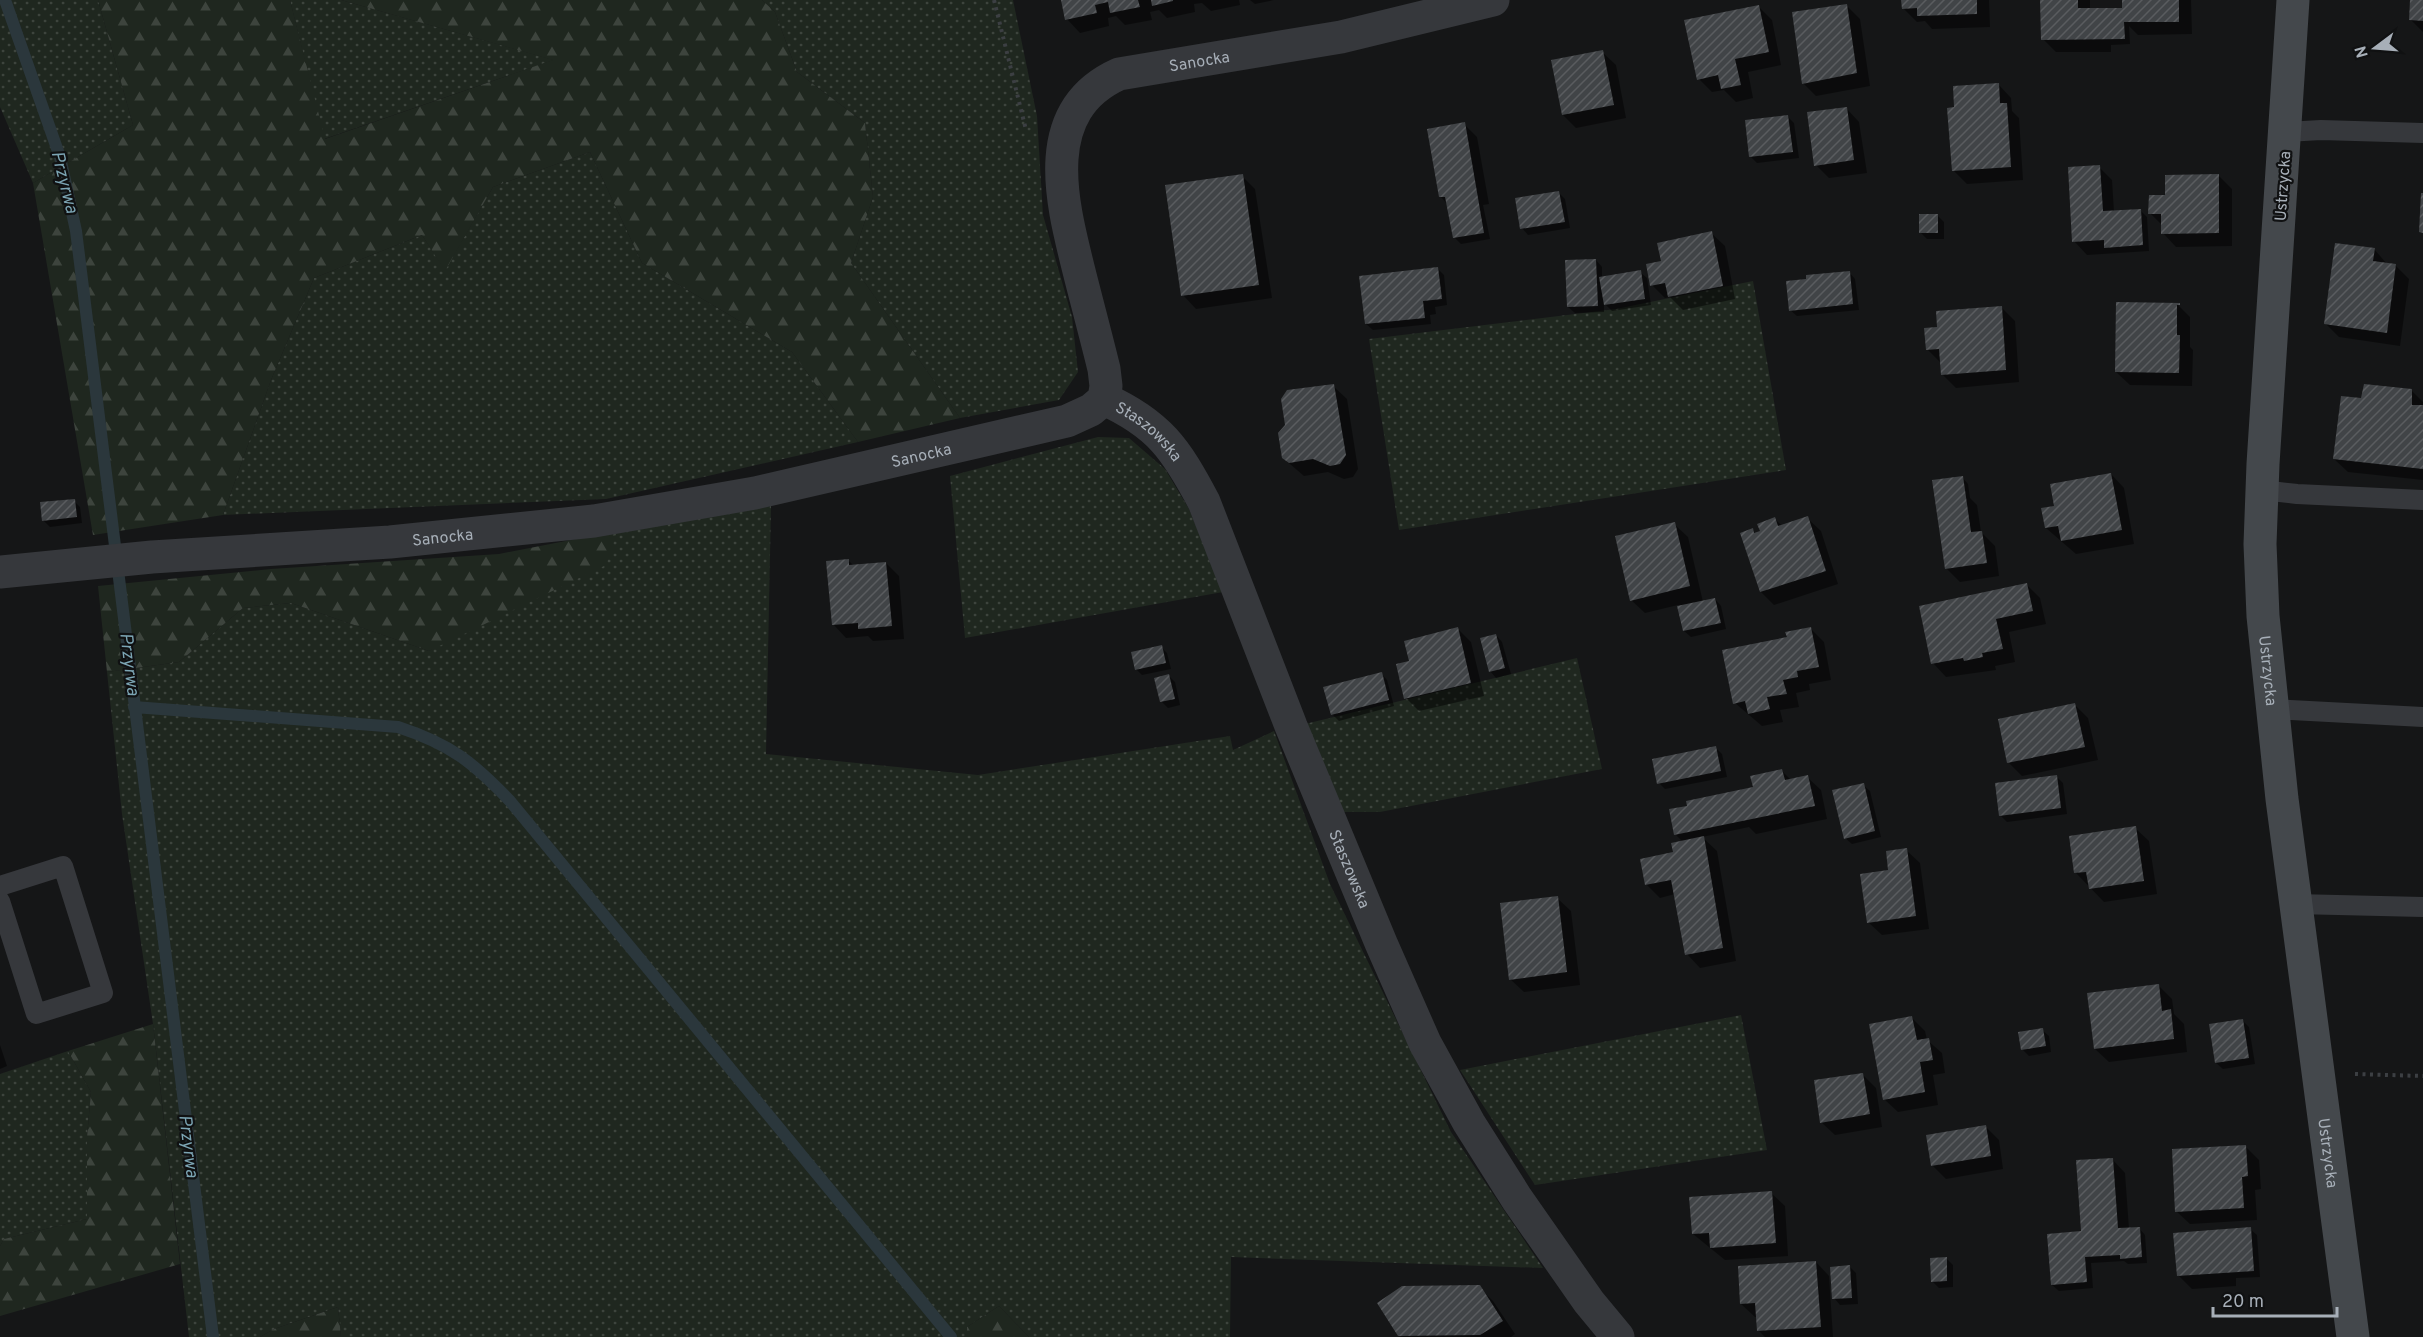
<svg xmlns="http://www.w3.org/2000/svg" width="2423" height="1337" font-family="Overpass,sans-serif">
	<defs>
		<pattern id="grass-dots" width="8" height="8" patternUnits="userSpaceOnUse" patternTransform="scale(1.5)"><rect width="8" height="8" fill="#1f271f"/><path d="M2 2h.1M6 6h.1" fill="none" stroke="#3d443d" stroke-width="1.8" stroke-linecap="round"/></pattern>
		<pattern id="forest-firs" width="22" height="20" patternUnits="userSpaceOnUse" patternTransform="scale(1.5)"><rect width="22" height="20" fill="#1f271f"/><path d="M5 1l3.5 6h-7zM16 11l3.5 6h-7z" fill="#3d443d"/></pattern>
		<pattern id="building-hatch" width="6" height="6" patternUnits="userSpaceOnUse" patternTransform="scale(1.5)"><rect width="6" height="6" fill="#414447"/><path d="M-1 1l2-2M0 6l6-6M5 7l2-2" fill="none" stroke="#5a5c5f"/></pattern>
	</defs>
	<rect width="100%" height="100%" fill="#151617"/>
	<!-- grass -->
	<path fill="url(#grass-dots)" d="M0,0h98l35,125 -100,58 -33,-76z
		M290,0h51l213,60 -230,79z
		M762,0h251l24,116 6,99 29,102 6,55 -19,28 -99,18 -109,-155 22,-66 -8,-74 -68,-51 -22,-60z
		M590,152l52,111 150,89 66,90 -252,57 -383,16 48,-135 43,-102 108,-43 23,35 48,-83z
		M1753,281l33,189 -387,60 -30,-191 247,-30z
		M1098,437l31,1 36,31 24,40 34,83 -258,46 -15,-162z
		M771,506l-5,248 212,21 252,-39 3,14 41,-19 56,153 121,248 92,136 -312,-11 -1,80h-201l-30,-31 -32,21v10h-626l-3,-30 -64,22 -14,8h-71l-36,-313 -31,-210 -15,-142 72,-10 64,-54 48,-5 138,48 188,-120z
		M1577,658l25,111 -222,43h-38l-37,-88z
		M1741,1015l26,135 -232,35 -75,-115z
		M68,1051l23,41 -4,45v82l-83,20 -4,7v-172z"/>
	<!-- forest -->
	<path fill="url(#forest-firs)" d="M98,0h192l35,139 228,-79 -212,-60h421l13,12 22,60 68,51 8,74 -22,66 109,155 -102,24 -66,-90 -150,-89 -52,-111 -97,35 -48,84 -23,-36 -108,43 -43,102 -48,135 -130,20 -60,-352 100,-58z
		M617,531l-11,34 -177,86 -138,-48 -48,5 -64,54 -72,10 -9,-86 173,-17 228,-15z
		M153,1024l27,240 -180,52v-70l4,-7 83,-20v-82l4,-45 -23,-41z
		M999,1306l30,31h-62v-10z
		M338,1307l3,30h-81l14,-8z"/>
	<!-- shadow -->
	<path fill="#0007" d="M1063,0h176l1,5 -29,6 -9,-8 -8,1 1,8 -28,6 -8,-8 -9,2 2,8 -27,5 -9,-9 -8,2 1,8 -29,7 -13,-14z
		M1250,0h24l-19,4z
		M1903,0h86l1,27 -58,2 -7,-8 -8,1 -14,-14z
		M2042,0h48v10l34,2v-12h67l1,34 -54,1 -9,-9 1,18 -19,1v7h-55l-13,-13z
		M2411,0h12v32l-12,-12z
		M1758,6l14,14 9,45 -33,7 5,26 -17,4 -12,-12 -12,2 -13,-13z
		M1847,6l13,13 10,67 -54,10 -13,-13z
		M1602,52l14,13 10,53 -50,10 -13,-13z
		M1998,84l13,14 1,13 7,7 4,62 -56,4 -14,-14 3,-61z
		M1846,108l13,14 8,51 -38,5 -13,-13z
		M1788,117l6,6 5,35 -42,5 -6,-6z
		M1464,124l13,13 12,67 -6,1 7,34 -29,5 -7,-7 -6,-32 -7,-8z
		M2099,167l13,13 2,32 26,-2 7,7 2,34 -62,4 -13,-14z
		M1242,176l13,13 17,109 -76,11 -13,-14z
		M2219,176l13,13v57l-56,1 -13,-14v-7l-13,-13 17,-17z
		M1559,193l6,6 5,29 -42,7 -6,-7z
		M1938,216l6,6v17h-17l-6,-6z
		M1711,233l14,13 10,53 -52,11 -13,-13 -5,1 -13,-13 10,-22z
		M2374,249l13,15 8,1 14,14 -9,67 -61,-9 -13,-13z
		M1596,260l6,7v11l38,-6 7,6 4,27 -39,6 -8,-8v9l-29,1 -7,-6z
		M1437,268l7,7 3,30 -12,2 1,7 -6,1 1,9 -58,6 -7,-6z
		M1849,272l6,7 4,31 -62,6 -7,-6z
		M2177,304l13,13v30l3,3 -1,36 -62,-1 -14,-13z
		M2001,307l14,14 4,61 -63,6 -14,-14 -1,-11 -14,-14 12,-20z
		M1333,386l14,13 11,70 -5,8 -9,2 -16,-7 -24,4 -21,-18z
		M2412,391l11,11v78l-75,-8 -14,-13 29,-59z
		M2111,474l13,14 10,56 -58,10 -30,-26 10,-21z
		M1962,477l6,7 2,14 7,7 4,27 14,14 4,30 -39,6 -13,-13 -13,-87z
		M74,501l6,6 2,16 -32,4 -7,-7z
		M1807,518l14,13 17,53 -64,21 -13,-13 -8,-62 3,4 5,-2 14,-13 7,7z
		M1674,524l14,13 15,65 12,-3 6,7 5,23 -35,8 -7,-6 -6,-26 -33,8 -14,-13z
		M848,560l6,6 32,-3 13,13 5,63 -31,2 -5,-5 -22,2 -13,-14z
		M2027,585l13,13 6,26 -37,8 6,30 -20,4 1,4 -50,7 -13,-14z
		M1810,628l14,14 7,38 -22,4 1,6 -14,3 3,14 -19,3 3,12 -21,4 -27,-23 54,-65z
		M1458,629l13,13 13,54 -65,15 -13,-13 5,-36z
		M1496,635l6,7 9,32 -15,4 -6,-7z
		M1161,647l6,6 4,16 -29,6 -6,-6z
		M1381,673l6,7 7,26 -55,15 -7,-7z
		M1169,676l6,6 5,23 -12,3 -7,-7z
		M2075,705l13,13 10,42 -76,16 -13,-13z
		M1716,748l6,6 5,23 -62,12 -6,-6z
		M1782,771l9,9 16,-3 14,13 6,29 -71,15 -7,-7 -47,10 15,14 19,110 -36,7 -13,-14 -12,-60 -15,4 -14,-14 37,-42 -8,-8z
		M2056,776l7,7 4,31 -60,8 -6,-6z
		M1863,785l7,6 11,46 -29,7 -7,-6z
		M2135,828l14,13 8,53 -53,8 -28,-29z
		M1906,850l14,13 9,66 -47,6 -14,-13z
		M1557,898l14,13 9,74 -56,7 -14,-13z
		M2158,985l14,14 2,15 10,10 3,28 -78,10 -14,-13z
		M1912,1018l13,13 2,9 15,13 3,20 -12,2 5,30 -40,7 -14,-13z
		M2243,1021l6,6 6,37 -32,5 -7,-6z
		M2042,1030l7,6 2,16 -22,4 -7,-7z
		M0,1045l7,21 -7,3z
		M1862,1074l14,14 6,39 -47,8 -14,-13z
		M1986,1127l13,13 4,29 -57,10 -14,-14z
		M2245,1146l14,14 2,29 -6,1 2,30 -67,4 -14,-13z
		M2112,1159l13,14 4,56 10,-1 6,7 2,28 -19,1 -4,-3 -33,2 2,25 -34,3 -7,-6 32,-53z
		M1771,1193l14,13 3,50 -63,4 -32,-26z
		M2250,1229l7,6 3,42 -24,1v8l-44,3 -14,-14z
		M1946,1258l7,7v22l-14,1 -7,-7z
		M1816,1262l13,14 4,61h-68l-7,-7 -1,-13h-2l-14,-13z
		M1850,1267l6,6 2,31 -18,1 -6,-7z
		M1479,1287l14,14 22,33 -4,3h-110l-2,-2z"/>
	<g fill="none" stroke-linecap="round" stroke-linejoin="round">
		<!-- stream -->
		<path stroke="#2b373c" stroke-width="12" d="M5,0l55,157 16,74 137,1106
			M134,707l264,20c52,17 75,35 112,74l441,536"/>
	</g>
	<!-- building -->
	<path fill="url(#building-hatch)" d="M1061,0h77l2,7 -30,6 -2,-11 -13,3 2,8 -32,7z
		M1151,0h22v1l-21,5z
		M1901,0h76v14l-60,2v-8l-15,1z
		M2040,0h38v8h44v-8h57v22h-55l1,17 -84,1z
		M2410,0h13v21l-14,-1z
		M1847,4l10,69 -55,11 -10,-72z
		M1759,5l10,47 -34,7 6,26 -20,4 -3,-14 -21,5 -13,-60z
		M1603,50l11,55 -52,10 -11,-55z
		M1999,83l1,20h7l4,64 -59,4 -5,-63 7,-1 -1,-21z
		M1847,107l7,53 -40,6 -7,-54z
		M1788,115l5,37 -44,5 -4,-37z
		M1465,122l19,111 -31,5 -8,-41h-6l-12,-68z
		M2100,165l3,46 38,-2 2,36 -39,3v-8l-32,2 -4,-75z
		M1243,174l16,111 -78,11 -16,-111z
		M2219,174v59l-58,1v-20h-13l1,-19h16v-20z
		M1559,191l6,31 -45,7 -5,-31z
		M2421,193h2v40l-4,-1z
		M1919,214h19v19h-19z
		M1712,231l11,55 -55,11 -3,-14 -15,3 -4,-22 15,-3 -4,-18z
		M2335,243l40,5 -2,13 23,3 -9,69 -63,-9z
		M1596,259l2,47 -31,1 -2,-47z
		M1438,267l4,32 -19,2 2,17 -60,6 -6,-48z
		M1641,270l4,29 -41,6 -5,-28z
		M1850,271l3,33 -64,7 -3,-30 20,-2v-4z
		M2116,302l64,1v2h-3v30h3l-1,38 -64,-1z
		M2002,306l4,64 -65,5 -2,-26 -13,1 -2,-22 13,-1 -1,-16z
		M1334,384l12,71 -6,9 -10,2 -17,-7 -24,4 -7,-5 -4,-25 7,-8 -4,-26 6,-9z
		M2364,384l48,5v16h11v64l-90,-10 8,-63 20,2z
		M2111,473l11,57 -61,11 -3,-15 -13,2 -4,-20 13,-2 -4,-22z
		M1963,476l8,56 11,-1 5,32 -42,6 -13,-89z
		M75,499l2,18 -35,4 -2,-19z
		M1808,516l18,55 -66,21 -20,-59 13,-5 1,5 6,-2 -3,-7 18,-7 3,9z
		M1675,522l15,64 -60,15 -15,-65z
		M849,559v6l37,-3 6,64 -34,3v-6l-26,2 -6,-64z
		M2027,583l6,28 -37,8 7,30 -21,4 1,4 -19,4 -1,-3 -32,6 -12,-58z
		M1715,598l6,25 -38,8 -6,-25z
		M1458,627l13,56 -67,16 -8,-35 13,-3 -5,-20z
		M1811,627l8,40 -22,4 1,6 -15,3 4,14 -20,3 3,12 -22,5 -3,-13 -12,3 -11,-54 65,-13 -2,-5z
		M1496,634l9,34 -16,4 -9,-34z
		M1162,645l4,18 -31,7 -4,-18z
		M1382,672l7,28 -58,15 -8,-28z
		M1169,674l6,25 -15,3 -6,-24z
		M2075,703l10,44 -78,16 -9,-44z
		M1716,746l5,25 -64,13 -5,-25z
		M1782,769l3,11 23,-5 7,31 -141,29 -5,-26 18,-3 -1,-5 67,-14 -3,-11z
		M2057,775l4,33 -62,8 -4,-33z
		M1864,783l11,48 -31,8 -12,-49z
		M2136,826l8,55 -55,8 -3,-17 -12,1 -5,-37z
		M1704,836l19,112 -38,7 -14,-75 -26,5 -5,-26 33,-7 -2,-9z
		M1907,848l9,68 -49,7 -7,-49 28,-4 -2,-19z
		M1558,896l9,76 -58,8 -9,-77z
		M2159,984l3,27 9,-2 3,30 -80,10 -7,-56z
		M1912,1016l5,24 12,-2 4,22 -13,2 5,30 -42,8 -14,-76z
		M2243,1019l6,39 -34,5 -6,-39z
		M2043,1028l3,18 -25,4 -3,-18z
		M1863,1073l7,41 -50,9 -6,-43z
		M1986,1125l5,31 -60,10 -5,-31z
		M2246,1145l2,31 -6,1 2,31 -69,4 -3,-63z
		M2113,1158l5,70 22,-1 2,30 -22,2v-4l-35,2 2,25 -36,3 -4,-51 34,-3 -5,-71z
		M1772,1191l4,52 -66,5 -1,-15 -17,1 -3,-37z
		M2251,1227l3,44 -77,5 -4,-43z
		M1947,1257v24l-16,1 -1,-24z
		M1816,1261l5,66 -64,4 -2,-28 -15,1 -2,-38z
		M1850,1265l2,33 -20,1 -2,-32z
		M1480,1285l23,36 -23,14 -82,1 -21,-33 25,-17z"/>
	<g fill="none" stroke-linecap="round" stroke-linejoin="round">
		<!-- path -->
		<path stroke="#3c3f43" stroke-width="4" stroke-dasharray="3 4.5" stroke-linecap="butt" d="M994,0l32,130
			M2355,1074l68,2"/>
		<!-- lane -->
		<path stroke="#36383c" stroke-width="20" d="M2286,132l35,-2 102,3
			M2262,490l35,4 126,6
			M2273,709l150,8
			M0,886l63,-20 40,127 -67,21 -36,-113
			M2295,904l128,3"/>
		<!-- street -->
		<g stroke="#36383c" stroke-width="33">
			<path id="s1" d="M1104,399c55,25 72,50 100,103l87,224 90,217 44,100 44,80 48,76 72,103 29,35"/>
			<path id="s2" d="M0,572l152,-15 238,-15 204,-21 161,-28 312,-72 24,-11 13,-11 2,-13 -2,-17c-8,-33 -17,-66 -25,-98 -17,-68 -42,-160 40,-197l222,-37 152,-37"/>
		</g>
		<!-- secondary -->
		<path stroke="#44484c" stroke-width="33" id="s3" d="M2293,0l-30,464 -3,80 3,72 19,183 71,538"/>
	</g>
	<g text-anchor="middle" stroke-width="4.5" stroke-linejoin="round" paint-order="stroke">
		<!-- street labels -->
		<g font-size="16" fill="#a7afb8" stroke="#101112">
			<text dy="6" stroke="none"><textPath href="#s2" startOffset="1558">Sanocka</textPath></text>
			<text transform="translate(2282 186) rotate(-86)" y="6">Ustrzycka</text>
			<text dy="6" stroke="none"><textPath href="#s1" startOffset="56">Staszowska</textPath></text>
			<text dy="6" stroke="none"><textPath href="#s2" startOffset="930">Sanocka</textPath></text>
			<text dy="6" stroke="none"><textPath href="#s2" startOffset="444">Sanocka</textPath></text>
			<text dy="6" stroke="none"><textPath href="#s3" startOffset="672">Ustrzycka</textPath></text>
			<text dy="6" stroke="none"><textPath href="#s1" startOffset="542">Staszowska</textPath></text>
			<text dy="6" stroke="none"><textPath href="#s3" startOffset="1158">Ustrzycka</textPath></text>
		</g>
		<!-- water labels -->
		<g font-size="18" font-style="italic" fill="#7ca5b4" stroke="#101112">
			<text transform="translate(65 182) rotate(76)" y="6">Przyrwa</text>
			<text transform="translate(130 664) rotate(83)" y="6">Przyrwa</text>
			<text transform="translate(189 1146) rotate(83)" y="6">Przyrwa</text>
		</g>
	</g>
	<!-- north arrow -->
	<g transform="translate(2375 48) rotate(254)" stroke="#101112" stroke-width="4.5" paint-order="stroke">
	<path d="M0-4.5L10 22L0 15L-10 22Z" fill="#a7afb8"/>
	<text y="-9" font-size="16" font-weight="bold" text-anchor="middle" fill="#a7afb8">N</text>
	</g>
	<!-- scale -->
	<path d="M2213 1307v9h124v-9" fill="none" stroke="#a7afb8" stroke-width="3"/>
	<text x="2222" y="1307" font-size="18" fill="#a7afb8" stroke="#101112" stroke-width="4.5" paint-order="stroke">20 m</text>
</svg>
